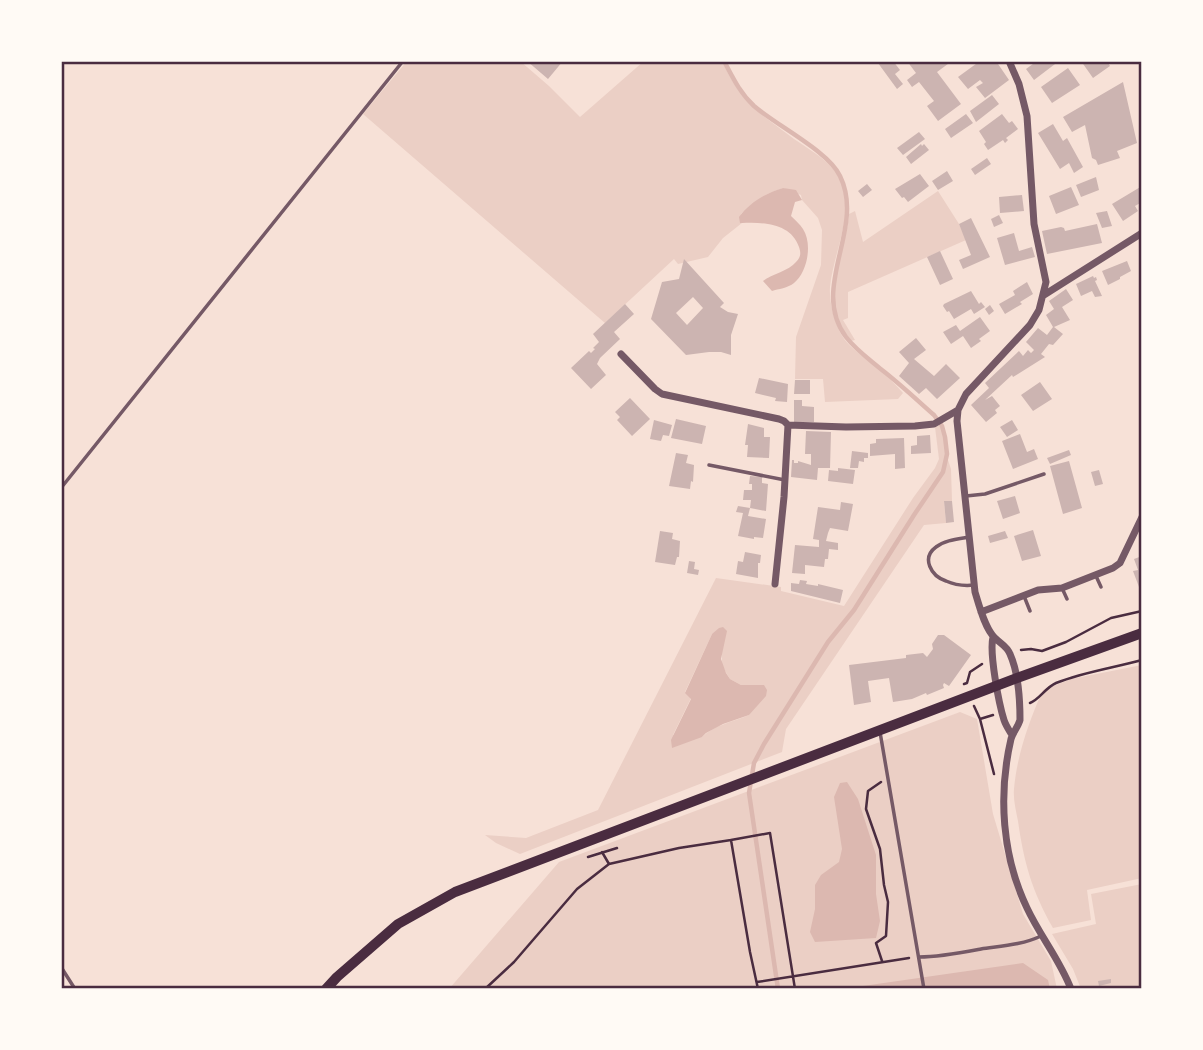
<svg xmlns="http://www.w3.org/2000/svg" width="1203" height="1050" font-family="'Varela Round',sans-serif">
	<rect width="100%" height="100%" fill="#f7e1d7"/>
	<!-- green -->
	<path fill="#ebcfc5" fill-rule="evenodd" d="M407,61h113l29,25 31,31 64,-56h78c4,8 8,17 13,24 14,23 38,38 59,54 16,11 35,21 45,38 18,33 -6,76 -9,110 -1,15 4,34 11,47 9,16 26,24 39,36 8,7 16,15 23,23l-5,6 -73,3 -2,-23h-28l1,-42 25,-72 1,-35 -4,-12 -16,-18 -1,-5 -18,-7c-17,5 -29,14 -42,26l-1,9h2l-19,15 -15,19 -30,7 -4,-5 -69,64 -242,-209z
		M938,191l21,33 7,16 -118,52v26l-5,2 12,20 -4,1c-4,-6 -9,-12 -12,-18 -15,-31 8,-77 10,-109l6,-3 8,31z
		M940,425l4,12 2,17 5,15 1,32 -8,1 2,21 -22,2 -138,204 -4,23 -262,102 -24,-11 -11,-8 41,3 72,-28 118,-232 65,9v4l63,15 69,-108 22,-30 4,-9 -4,-32zM712,634l10,19v13l8,13 11,6h19l-11,30c-16,7 -35,10 -47,22l-29,-2 18,-37 -6,-6z
		M1142,665v213l-55,12 4,30 -38,8c-21,-37 -29,-65 -35,-107 -2,-10 -5,-22 -4,-32 3,-34 15,-68 29,-99l28,-11z
		M960,712l17,7 16,95 30,100 28,47 6,28h-608l110,-127z
		M1142,884v105h-61l-8,-20 -21,-35 44,-10 -5,-30z"/>
	<!-- water -->
	<path fill="#dcb8b0" d="M783,188l13,2 6,10 -7,2 -4,14c4,4 9,8 12,13 10,15 4,44 -9,54 -6,5 -16,6 -22,8l-9,-10c9,-7 26,-10 33,-19 5,-5 5,-9 3,-15 -8,-24 -36,-25 -57,-24h-2l-1,-6c11,-15 27,-24 44,-29z
		M723,627l4,4 -6,28 5,14 4,6 11,6h23l3,5 -1,6 -17,19 -26,9 -17,9 -4,4 -30,11 -1,-8 20,-41 -6,-6 27,-59 7,-6z
		M847,782l11,17 18,56v39l4,27 -4,17 -61,4 -5,-10 5,-23v-24l6,-10 18,-13 3,-13 -8,-52 6,-14z
		M1023,963l25,17 2,9h-208z"/>
	<g fill="none" stroke-linecap="round" stroke-linejoin="round">
		<!-- stream -->
		<path stroke="#dcb8b0" stroke-width="4.5" d="M724,61c9,17 16,32 30,45 23,20 74,45 86,70 26,53 -31,111 6,161 10,13 23,22 36,33 18,14 35,30 52,45l8,11 3,11 2,17 -4,18 -29,43 -60,95 -26,32 -64,102 -10,19 -5,30 29,196"/>
	</g>
	<!-- building -->
	<path fill="#ccb4b1" fill-rule="evenodd" d="M527,61h36l-15,18z
		M880,61h6l1,2 6,-2 7,9 -5,4 8,10 -6,5 -19,-26z
		M907,61h21l1,2 3,-2h20l-15,11 24,32 -23,17 -11,-15 7,-5 -4,-5 -11,-14 -7,5 -5,-7 9,-7z
		M980,61h16l13,19 -24,18 -9,-11 7,-4 -3,-3 -12,9 -10,-12z
		M1037,61h22l-25,19 -8,-11z
		M1081,61h26l3,5 -17,12z
		M1068,68l12,17 -28,18 -11,-16z
		M1123,82l14,61 -20,8 3,7 -22,7 -2,-5 -4,-2 -7,-33 -13,7 -9,-15z
		M992,95l7,9 -23,18 -6,-11z
		M966,114l7,9 -22,15 -6,-9z
		M1002,114l7,9 3,-2 6,8 -12,9 2,2 -3,3 -2,-3 -15,10 -4,-6 2,-2 -7,-11z
		M1053,124l10,17 4,-3 16,29 -9,6 -5,-10 -9,6 -22,-36z
		M919,132l6,7 -22,16 -6,-7z
		M921,144l1,2 2,-2 5,6 -18,14 -5,-7z
		M987,158l4,6 -16,11 -4,-6z
		M947,171l6,10 -15,9 -6,-9z
		M920,174l9,12 -21,16 -4,-5 -2,1 -7,-9z
		M1096,177l3,13 -18,7 -5,-12z
		M867,184l5,6 -9,7 -5,-6z
		M1142,186v16l-7,4 3,5 -15,10 -11,-17z
		M1071,187l8,18 -23,9 -7,-18z
		M1022,195l2,16 -24,2 -1,-16z
		M1107,211l5,15 -10,2 -6,-15z
		M999,215l4,8 -9,4 -3,-8z
		M971,218l19,39 -27,12 -4,-9 12,-5 -12,-31z
		M1097,224l5,19 -55,11 -5,-23 19,-4 3,1 1,3z
		M1014,233l5,18 13,-4 3,10 -30,8 -8,-27z
		M940,251l13,28 -13,6 -13,-28z
		M684,259l40,44 -4,4 8,5 10,2 -7,21v20l-10,-3h-12l-23,3 -35,-36 11,-37 17,-3zM693,297l10,11 -16,17 -11,-12z
		M1127,261l4,10 -11,6v2l-12,6 -6,-14z
		M1093,276l1,2 2,-1 1,3 -2,1 7,15 -7,1 -3,-6 -11,5 -5,-12z
		M1027,282l6,12 -13,8 2,2 -17,10 -6,-10 16,-9 -2,-4z
		M1066,289l7,11 -11,7 8,13 -16,7 9,7 -10,11 -4,-1 -8,10 4,3 -32,20 -1,-2 -27,25 7,-4 8,10 -5,4 2,3 -11,9 -15,-17 18,-17 -4,-5 34,-32 4,5 5,-6 3,3 3,-3 -8,-8 12,-14 9,7 6,-8 -7,-12 8,-6 -5,-8z
		M971,291l8,13 2,-2 4,5 -11,7 -3,-5 -17,10 -5,-8 -2,1 -4,-6 1,-2z
		M625,304l9,10 -20,18 6,7 -20,19 -3,6 9,11 -15,14 -20,-21 18,-17 2,2 4,-4 -2,-1 6,-6 -6,-8z
		M990,305l4,6 -5,4 -4,-6z
		M980,317l10,14 -11,8 2,2 -10,7 -8,-12 -12,8 -8,-12 13,-7 4,6z
		M916,338l10,12 -12,9 20,17 12,-12 14,14 -23,21 -11,-11 -7,6 -20,-18 10,-13 -10,-11z
		M759,378l29,6 -1,18 -12,-1 1,-3 -21,-5z
		M795,380h15v14h-16z
		M1040,382l12,17 -19,12 -12,-16z
		M630,398l20,21 -18,17 -15,-16 3,-3 -5,-5z
		M794,400h8v6l12,1v15h-20z
		M676,419l30,7 -4,18 -31,-6z
		M654,420l18,5 -3,11 -6,-1 -2,6 -11,-2z
		M1012,420l6,10 -11,7 -7,-10z
		M748,424l16,4v9h6l-1,21 -22,-1 1,-12h-3z
		M806,431l25,1 -1,36h-12l-1,12 -26,-3 1,-17h2v3h4v-2l13,4v-11h-6z
		M1020,434l7,18 7,-3 4,10 -25,10 -11,-28z
		M930,435l1,18 -20,1v-8l6,-1v-9z
		M904,438l1,30 -10,1v-15l-25,2v-12l6,-1v-4z
		M1069,450l2,5 -21,9 -3,-6z
		M852,451l16,2v5h-4v4l-5,-1 -1,7h-8z
		M676,453l12,2 -2,8 8,2 -1,17 -2,-1 -1,8 -21,-3z
		M1069,461l13,47 -19,6 -13,-48z
		M838,468l17,2 -2,14 -25,-3 1,-11 9,1z
		M1099,470l4,14 -8,2 -4,-14z
		M750,476l12,1v6l6,1 -2,27 -16,-3 1,-8h-8l1,-10h8v-6h-3z
		M1015,496l5,17 -17,6 -6,-18z
		M944,501h8l2,21 -8,1z
		M841,502l12,2 -5,27 -18,-3 -2,5 -2,8 12,2v7l-9,-1 -1,10h-3l-1,8 -19,-2v9l-13,-1 3,-28 24,2v-7l-6,-1 5,-32 22,3z
		M738,506l12,2 -2,8 18,3 -3,19 -9,-1v2l-16,-3 5,-23 -7,-1z
		M1033,530l8,26 -19,5 -8,-25z
		M660,531l13,2 -1,6 8,2 -1,16h-2l-2,8 -20,-3z
		M1005,531l3,7 -18,5 -2,-7z
		M745,552l16,3 -1,8h-2v15l-22,-4 2,-13 5,1z
		M1142,556v30l-3,1 -6,-16 5,-1 -4,-11z
		M689,561l6,1 -1,7 5,1 -1,5 -11,-2z
		M800,580l7,1 -1,3 12,2v-2l25,6 -3,13 -49,-12v-8l8,1z
		M938,635h6l27,20 -22,31 -5,-3 -1,2 1,3 -17,7 -1,-2 -14,6 -19,3 -4,-24 -21,3 3,21 -17,3 -5,-40 57,-7v-3l17,-2 4,4 6,-8 -1,-5z
		M1111,979v4l-12,3 -1,-5z"/>
	<g fill="none" stroke-linecap="round" stroke-linejoin="round">
		<!-- path -->
		<path stroke="#4a2c40" stroke-width="2.5" d="M1021,650l10,-1 11,2 24,-9 45,-24 31,-7
			M964,684l3,-1 3,-11 12,-8
			M1030,703c10,-4 15,-15 26,-20 28,-11 57,-15 86,-23
			M974,706l6,13 14,55
			M980,719l13,-4
			M881,782l-13,9 -2,18 14,40 4,36 4,17 -2,34 -10,7 6,18
			M731,840l39,-7 25,156
			M602,852l7,12
			M588,857l29,-9
			M757,982l152,-24
			M485,989l29,-27 63,-73 32,-25 70,-16 52,-8 19,112 8,37"/>
		<!-- service -->
		<path stroke="#755966" stroke-width="3.5" d="M709,465l76,15
			M61,488l342,-427
			M966,496l19,-2 59,-20
			M969,537c-11,2 -24,3 -33,10 -15,11 -5,29 10,34 9,4 19,5 28,4
			M1096,576l5,11
			M1062,588l5,11
			M1024,596l6,15
			M880,732l44,257
			M919,957c21,0 41,-4 62,-8 20,-3 41,-4 60,-13
			M61,967l14,22"/>
		<!-- minor -->
		<path stroke="#755966" stroke-width="7" d="M1009,61l10,23 8,32 7,108 12,58 -7,28 -9,15 -64,69 -8,16 -1,11 18,171c4,13 10,37 20,46 6,6 12,8 15,16 9,20 10,45 10,66 -2,7 -7,12 -9,19 -13,56 -9,117 16,169 13,28 33,52 44,81
			M1044,295l98,-62
			M621,354l34,35 7,5 117,25 5,2 4,4 58,2 69,-1 19,-2 24,-14
			M775,584l9,-87 4,-72
			M981,612l57,-22 24,-2 51,-20 7,-5 22,-46
			M993,637c-4,16 6,67 11,83 2,6 5,10 8,15"/>
		<!-- secondary -->
		<path stroke="#4a2c40" stroke-width="10" d="M326,989l11,-12 61,-53 57,-32 562,-214 125,-45"/>
	</g>
	<!-- border -->
	<rect width="1203" height="1050" fill="none" stroke="#fffaf5" stroke-width="126"/>
	<rect x="63" y="63" width="1077" height="924" fill="none" stroke="#4a2c40" stroke-width="2.5"/>
</svg>
